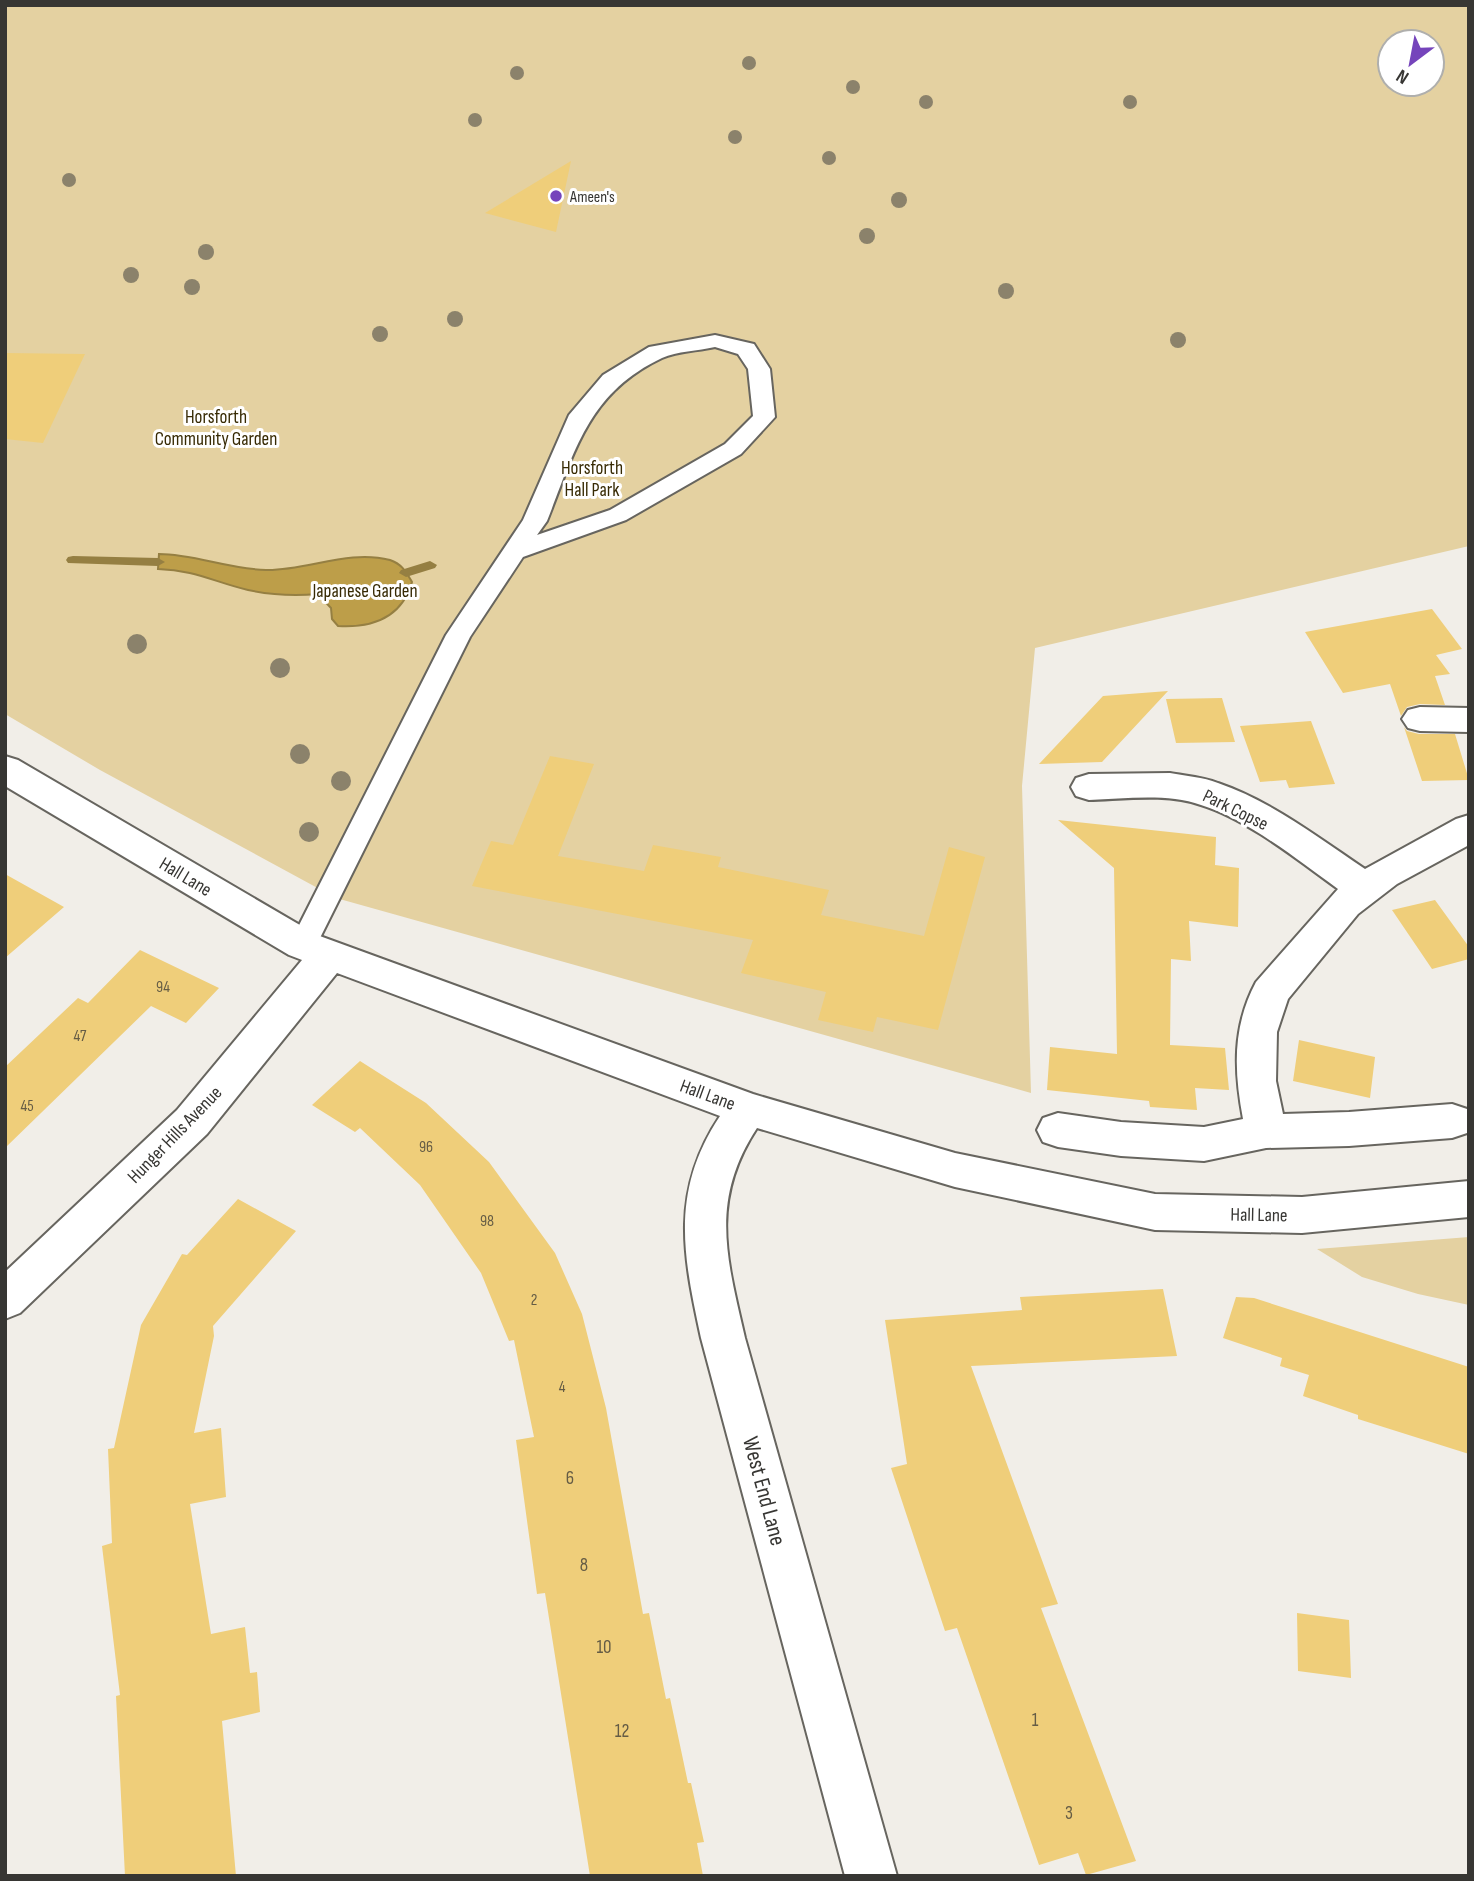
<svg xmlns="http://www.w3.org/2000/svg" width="1474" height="1881" font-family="'Sofia Sans Condensed',sans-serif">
	<rect width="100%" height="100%" fill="#f1eee8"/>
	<!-- green -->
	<path fill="#e4d1a1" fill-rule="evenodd" d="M5,5h1464v541l-434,102 -13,138 9,307 -695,-195 -236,-128 -95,-56zM1390,42h42v42h-42z
		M1469,1237v68l-51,-11 -56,-17 -45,-28z"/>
	<!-- water -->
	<path fill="#bd9e49" stroke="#957f42" stroke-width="2" d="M159,554c35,0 69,15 107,16 41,1 82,-21 124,-10 12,4 16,12 22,22 -10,35 -39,46 -74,44l-6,-7 -1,-11 -13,-14c-24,2 -47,1 -70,-4 -34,-8 -53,-20 -90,-21z"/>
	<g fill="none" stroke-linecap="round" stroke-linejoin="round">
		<!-- stream -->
		<path fill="#957f42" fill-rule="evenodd" d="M73,556l85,2 7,4 -7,4 -90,-3 -2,-3 2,-3z
			M430,561l7,4 -2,3 -29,9 -7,-4 2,-3z"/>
	</g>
	<!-- building -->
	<path fill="#efce7a" d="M571,161l-15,71 -71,-19z
		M5,353l80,1 -42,89 -38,-4z
		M1432,609l30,40 -26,6 14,19 -15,2 10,29 -25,-1 -13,3 -6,9 -11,-32 -47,9 -38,-61z
		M1168,691l-66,71 -63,2 64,-68z
		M1222,698l13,44 -59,1 -10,-44z
		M1311,721l24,63 -46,4 -3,-8 -26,2 -20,-56z
		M1404,727l3,4 12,3h36l14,46 -47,1z
		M550,756l44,8 -36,92 86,15 9,-26 68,12 -3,10 111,23 -8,25 103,21 25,-89 36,10 -47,173 -61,-13 -4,15 -55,-12 8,-28 -85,-19 12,-33 -281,-54 19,-45 22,4z
		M1058,820l158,17 -1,28 24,3 -1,59 -49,-6 2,40 -20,-2 -1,86 55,3 4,42 -34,-2 2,22 -47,-3 -1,-6 -102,-11 3,-43 67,7 -3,-186z
		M5,874l59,33 -59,51z
		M1435,900l34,47v12l-37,10 -40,-59z
		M140,950l79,38 -33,35 -35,-17 -146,142v-81l73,-69 10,5z
		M1299,1040l76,17 -5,41 -77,-17z
		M360,1061l66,42 63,59 66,91 27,61 24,94 37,206 6,-1 17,86 4,-1 18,85h3l13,59 -7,1 6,33h-113l-45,-283 -8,1 -21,-154 18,-3 -20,-97 -5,1 -28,-68 -61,-88 -60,-57 -5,4 -43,-27z
		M238,1199l58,32 -83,95 1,10 -20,97 27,-5 5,69 -36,7 21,130 34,-7 5,46 7,-1 3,40 -38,9 14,155h-111l-9,-180 4,-1 -18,-149 10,-3 -4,-94 6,-1 27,-123 41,-71 5,1z
		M1163,1289l14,67 -206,10 87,238 -17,4 95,253 -50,14 -8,-22 -39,12 -82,-237 -12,3 -54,-163 16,-4 -22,-144 137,-10 -2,-13z
		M1236,1297l18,1 215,69v87l-111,-35v-4l-55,-19 6,-21 -29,-9 2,-8 -59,-20z
		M1297,1613l52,7 2,58 -53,-7z"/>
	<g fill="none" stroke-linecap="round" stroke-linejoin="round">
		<defs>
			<path id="lane" d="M715,335l39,9 16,25 5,48 -34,37 -115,66 -103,37 -53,80 -157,315 -10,4 -10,-4 -4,-7 157,-310 77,-115 46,-105 34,-40 46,-28zM715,347l23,7 10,15 5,47 -28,28 -115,66 -73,25 10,-14c28,-70 41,-128 115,-163 15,-7 36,-7 53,-11z"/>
			<path id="street" d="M1420,707l49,1v24l-49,-1 -12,-3 -6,-9 6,-9z
				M5,756l13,4 299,175 436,159 202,59 200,41 147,3 167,-16v36l-167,16 -147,-3 -200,-43 -198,-59c-48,73 -30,131 -12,210l152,538h-52l-144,-538c-18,-83 -31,-147 19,-222l-383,-143 -130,161 -187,179 -15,6v-47l172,-162 125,-150 -13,-5 -284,-169z
				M1170,773c16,3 33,4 48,10 53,18 101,55 147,86l91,-50 13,-4v30l-72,39 -39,30 -70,85 -11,33 -1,49 7,33 66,-2 103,-8 15,5 2,5 -2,19 -15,5 -103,8 -83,2 -62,13 -83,-5 -63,-9 -15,-5 -6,-12 6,-12 15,-5 63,9 83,5 39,-8c-9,-48 -11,-92 13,-137l82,-93c-39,-28 -91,-70 -137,-84 -34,-12 -76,-6 -112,-5l-13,-4 -5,-9 5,-9 13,-4z"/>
		</defs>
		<!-- lane casing -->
		<use href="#lane" stroke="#67655f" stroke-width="4"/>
		<!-- street casing -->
		<use href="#street" stroke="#67655f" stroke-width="4"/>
		<!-- lane -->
		<use href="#lane" fill="#fff" fill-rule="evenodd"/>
		<!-- street -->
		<use href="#street" fill="#fff" fill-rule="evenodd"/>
	</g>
	<!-- trees -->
	<g fill="#8b826b">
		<circle cx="749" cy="63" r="7"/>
		<circle cx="517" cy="73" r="7"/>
		<circle cx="853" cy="87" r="7"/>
		<circle cx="926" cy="102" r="7"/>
		<circle cx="1130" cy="102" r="7"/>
		<circle cx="475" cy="120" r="7"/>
		<circle cx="735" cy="137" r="7"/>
		<circle cx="829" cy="158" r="7"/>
		<circle cx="69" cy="180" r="7"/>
		<circle cx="899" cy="200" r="8"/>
		<circle cx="867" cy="236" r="8"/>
		<circle cx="206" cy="252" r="8"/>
		<circle cx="131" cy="275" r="8"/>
		<circle cx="192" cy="287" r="8"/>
		<circle cx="1006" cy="291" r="8"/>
		<circle cx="455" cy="319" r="8"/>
		<circle cx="380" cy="334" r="8"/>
		<circle cx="1178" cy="340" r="8"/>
		<circle cx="137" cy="644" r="10"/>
		<circle cx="280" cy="668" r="10"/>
		<circle cx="300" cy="754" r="10"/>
		<circle cx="341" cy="781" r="10"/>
		<circle cx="309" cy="832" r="10"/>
	</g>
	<!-- markers -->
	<circle fill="#7544bb" stroke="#fff" stroke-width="2.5" cx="556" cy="196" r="7"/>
	<g text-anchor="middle" stroke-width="6" stroke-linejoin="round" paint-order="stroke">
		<!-- far-poi labels -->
		<g font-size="16" fill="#373633" stroke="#fff" text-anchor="start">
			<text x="570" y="202">Ameen's</text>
		</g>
		<!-- number labels -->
		<g font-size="16" fill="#655c45">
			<text x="163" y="992">94</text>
			<text x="80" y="1041">47</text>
			<text x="27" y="1111">45</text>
			<text x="426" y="1152">96</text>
			<text x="487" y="1226">98</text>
			<text x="534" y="1305">2</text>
			<text x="562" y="1392">4</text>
		</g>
		<!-- park labels -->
		<g font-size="19" fill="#372a04" stroke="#fff">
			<text x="216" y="423">Horsforth<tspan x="216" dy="22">Community Garden</tspan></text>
			<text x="592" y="474">Horsforth<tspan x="592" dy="22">Hall Park</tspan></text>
			<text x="365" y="597">Japanese Garden</text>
		</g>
		<!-- street labels -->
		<g font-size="19" fill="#373633" stroke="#fff">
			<text transform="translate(1236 809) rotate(26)" y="7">Park Copse</text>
			<text transform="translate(186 876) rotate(31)" y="7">Hall Lane</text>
			<text transform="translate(708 1094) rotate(20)" y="7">Hall Lane</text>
			<text transform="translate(174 1134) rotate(-46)" y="7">Hunger Hills Avenue</text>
			<text transform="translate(1259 1214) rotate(1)" y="7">Hall Lane</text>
		</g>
		<!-- near-number labels -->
		<g font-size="19" fill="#655c45">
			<text x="570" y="1484">6</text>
			<text x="584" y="1571">8</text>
			<text x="604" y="1653">10</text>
			<text x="1035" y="1726">1</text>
			<text x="622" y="1737">12</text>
			<text x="1069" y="1819">3</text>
		</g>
		<!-- near-street labels -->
		<g font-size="23" fill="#373633" stroke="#fff">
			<text transform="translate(765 1491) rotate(75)" y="8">West End Lane</text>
		</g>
	</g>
	<!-- border -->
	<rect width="1474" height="1881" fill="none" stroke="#373633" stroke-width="14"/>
	<!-- north arrow -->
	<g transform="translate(1411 63) rotate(212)"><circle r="33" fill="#ffffff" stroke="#afafad" stroke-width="2"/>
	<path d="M0-5L12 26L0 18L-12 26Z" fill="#7544bb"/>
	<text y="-10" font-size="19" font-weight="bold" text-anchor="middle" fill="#373633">N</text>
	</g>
</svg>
